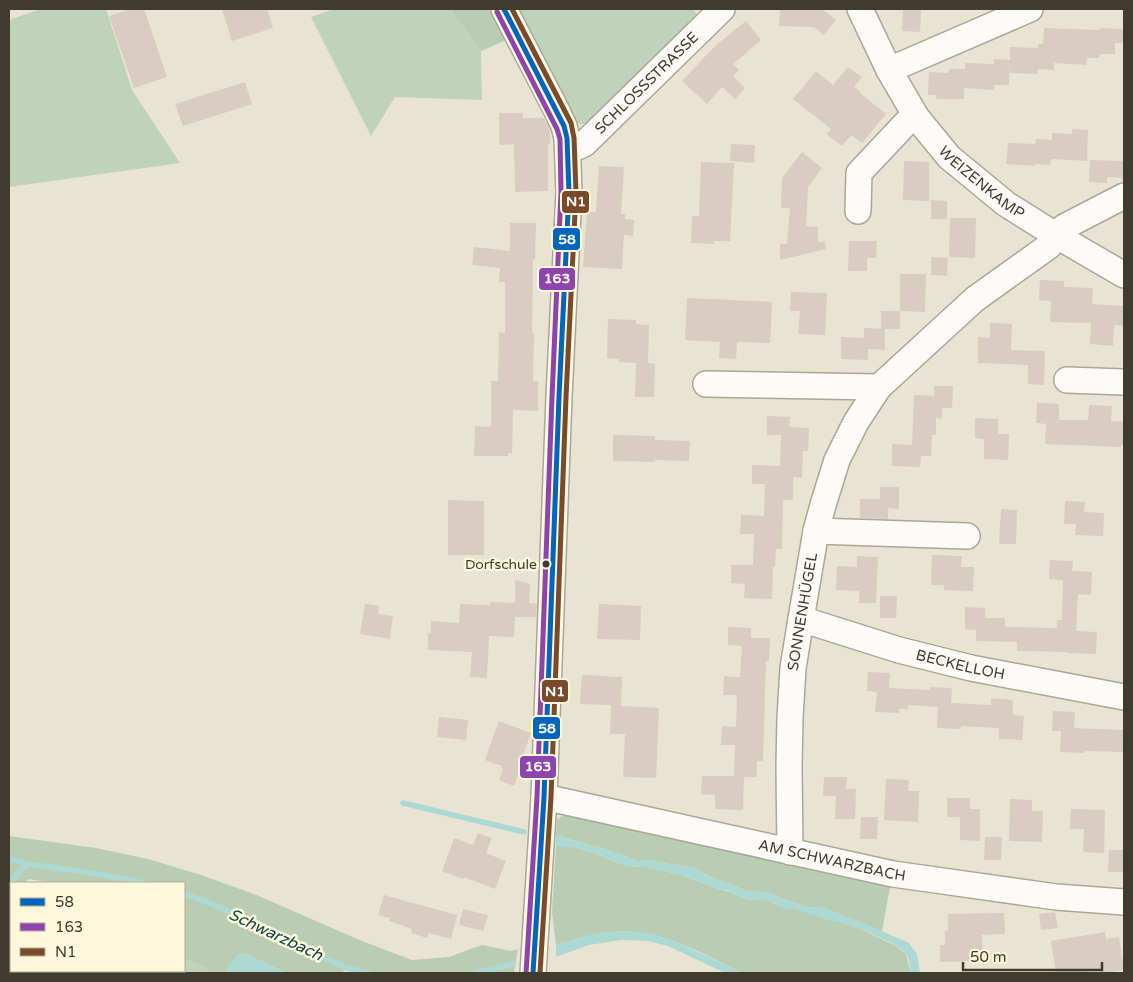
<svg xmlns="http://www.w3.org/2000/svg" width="1133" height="982" font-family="'Varela Round',sans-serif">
	<rect width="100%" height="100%" fill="#e9e4d1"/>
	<!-- green -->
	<path fill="#bed3b8" d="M41,9h65l26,81 48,73 -171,24v-167z
		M334,9h116l31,42 1,49 -87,-3 -24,39 -60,-119z
		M514,9h179l5,7 -109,109 -15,-2z
		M11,916v55h55l-2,2h-55v-52z
		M184,958l20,9 5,6h-63l-5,-2h43z"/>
	<!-- forest -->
	<path fill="#b8cdb2" d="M450,9h44l15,30 -28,12z
		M568,811l323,71 -9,49 -58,-23 -16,-1 -25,-8 -13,-6 -22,-2 -37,-14 -17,-9 -49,-8h-9l-32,-11 -48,-14 1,-15z
		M9,836l87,12 52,11 53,16 53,19 108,47 50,19 37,-3 33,-12 29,6 7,-2 -4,24h-157l-13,-3 -2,3h-56l-40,-19 -8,1 -10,12 -1,6h-18l-5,-6 -20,-9v-75h-140l-3,-2 -13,-2 -2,4h-15v33l-2,5z
		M556,845l5,2h13l23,7 15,7 21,6 9,-1 39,9 40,15c10,0 17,7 26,9 4,1 9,0 12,0 13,2 23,10 35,10l58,16 44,21 10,8 5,19h-170c-12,-7 -25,-13 -37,-19 -32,-15 -57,-25 -93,-22 -19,1 -37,8 -55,13l-4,-33z"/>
	<!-- water -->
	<path fill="#acd9d3" d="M556,835l48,14 32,11h9l49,8 17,9 37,14 22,2 13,6 25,8 16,1 32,12 53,23 8,11 3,19h-9c-1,-6 -1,-14 -5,-19 -7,-11 -55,-29 -70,-33l-2,1 -40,-13h-8l-13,-6 -14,-4h-11l-13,-4 -8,-5h-6l-40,-15 -39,-9 -9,1 -21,-6 -15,-7 -23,-7h-13l-5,-2z
		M612,932h28l18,3 21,8 51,24 11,6h-16l-57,-27 -20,-5 -27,-1 -32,5 -33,12v-12l34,-10z
		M246,954l40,19h-59l1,-6 10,-12z"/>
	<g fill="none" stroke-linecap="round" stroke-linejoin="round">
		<!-- stream -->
		<path stroke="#acd9d3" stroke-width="5.5" d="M403,803l121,29
			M9,859l20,5 70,10 45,9
			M9,887l9,-14 11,-9
			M184,894c56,17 105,51 159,72 9,3 18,5 26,7
			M475,973l38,-9"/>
	</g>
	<!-- building -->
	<path fill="#d8cdc0" d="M131,9h13l23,68 -33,11 -25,-72z
		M222,9h45l6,19 -41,13z
		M780,9h42l14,11 -12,15 -10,-8 -35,-1z
		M903,9l18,1 -1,22 -18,-1z
		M746,21l15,19 -28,24 6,6 -6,6 12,12 -10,11 -13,-12 -15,17 -25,-23 33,-35z
		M1044,28l56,2v-2l24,1v14h-9v11h-15l-1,4h-12l-1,7 -32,-2v7l-16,-1v5l-28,-1v-26l28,1v-4h5z
		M994,59l16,1 -1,25h-15v5l-30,-2v11h-28l1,-4h-9l1,-23 20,1v-4h16v-6l29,1z
		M848,67l14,10 -8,10 7,5 -1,1 26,21 -24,29 -11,-8 -9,11 -16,-12 5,-5 -38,-30 23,-28 17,14z
		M245,82l7,22 -69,22 -8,-22z
		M499,113h24v5h21l6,13v13h-2v47l-33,1 -1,-48 -15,1z
		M1072,129l16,1 -1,31 -36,-2 -1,6 -15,-1v2l-29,-2 2,-21 27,1 1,-5 16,1v-7l20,1z
		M731,144l24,1 -1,18 -24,-2z
		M802,152l20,16 -14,19 -2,39 12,1v15h7l1,7 -46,11v-16h7l3,-36h-9l1,-30z
		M1090,160l34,1v17l-17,-1v6l-18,-1z
		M904,161l25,1v39l-26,-1z
		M701,162l33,1 -4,78h-16v3l-23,-1 1,-27h7z
		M599,166l25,1 -3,47h4v5l9,1 -1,16 -9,-1 -2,34 -39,-2 4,-55h9z
		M931,200l16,1v18h-16z
		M950,218h26l-1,40 -26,-1z
		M510,223h26l-1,36h-2l-1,74h2l-1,48h5v30l-25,-1 -1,43h-4v3h-34l1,-30 16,1v-46h7l1,-49 6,1v-51h-6l1,-14 -28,-3 2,-18 36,4z
		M849,241h28l-1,17h-9v13h-19z
		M931,257l17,1 -1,18 -16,-1z
		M900,274h26l-1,38 -25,-1z
		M1040,280l24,1v6l29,1 -1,16 32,2v20l-10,-1 -1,21 -23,-2 1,-21 -41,-1 1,-21 -12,-1z
		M791,292l36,1 -2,42 -27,-1 2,-23h-10z
		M687,298l85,4 -2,41 -33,-1 -1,17 -17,-1 1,-16 -35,-2z
		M881,311h19v18h-19z
		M608,319l28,1v4l13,1 -1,38 7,1 -1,33h-19l1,-34 -17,-1v-3l-12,-1z
		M990,323l22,1 -1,26 34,1 -1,34 -16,-1v-19l-50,-2v-26l12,1z
		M864,328l21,1v21l-17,-1v11l-27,-1v-22l23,1z
		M934,386h19l-1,22h-10v11l-6,-1v17h-4l-1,21h-10l-1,11 -28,-1v-22l20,1 2,-50 20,1z
		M1037,403l22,1v16h29l1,-15 23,1 -1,15 13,1v23h-3v2l-76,-3 1,-20 -10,-1z
		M767,416l23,1 -1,10 20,1 -1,23h-5l-1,27 -9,-1v23h-10l-1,49h-6l-1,18h-2l-1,32 -28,-1 1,-14 -14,-1v-18h22l1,-31h-14l1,-19 23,1 1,-32h-13v-19l28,1 1,-31h-14z
		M975,418l23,1v15h11l-1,26 -24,-1v-20l-9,-1z
		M613,435l42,1v4l35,1 -1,20 -34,-1v2l-42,-1z
		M880,487h19v22l-11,-1v11l-28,-1v-19h20z
		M448,500l36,1v54h-36z
		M1065,501l20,1 -1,10 20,1 -1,23 -28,-1 1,-11h-12z
		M1001,509l16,1 -1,34h-17z
		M932,555l30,1 -1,11h13l-1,24 -29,-1v-5h-13z
		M857,556l21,1 -2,46h-17v-12l-23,-1 1,-24 20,1z
		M1050,560l23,1 -1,10 20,1 -1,23 -13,-1 -2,37 21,1 -1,22 -29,-1v-1l-50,-1v-9l-41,-1v-11l-11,-1v-22l20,1v10h20v9l52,1v-8h5l1,-40 -14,-1z
		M515,580l15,4 -1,19 8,1 -1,13h-21l-1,20 -25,-1 -2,42 -17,-1 2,-25 -44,-2v-17h3v-12l28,2 1,-19 30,1v-3l25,1z
		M880,596h17l-1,22h-16z
		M365,604l14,2 -1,8 15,2 -3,23 -30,-5z
		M599,604l42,2 -1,34 -43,-1z
		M728,627l23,1v10h19l-1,23h-3l-3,100h-6v16h-13l-1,33 -28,-1v-14l-14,-1 1,-18h32l1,-31h-14l1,-19 14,1 1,-32h-14l1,-19 16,1 2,-31 -14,-1z
		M868,672l22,1 -1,15 41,2v-3l22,1 -1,15 40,2v-7l22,2v15l11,1 -2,24 -23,-1v-11l-38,-2v3l-24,-1 1,-21 -30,-2v4h-9v4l-24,-1 2,-20 -10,-1z
		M582,675l40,2 -1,29 38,2 -3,70 -33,-1 2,-43h-15l1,-29 -31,-1z
		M1053,711l22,1 -1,16 50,2v22l-39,-1v2l-25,-1 1,-21h-9z
		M439,717l29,3 -2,20 -29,-3z
		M499,721l32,12 -14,39h2l-5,14 -15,-6 4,-11 -2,-1 1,-2 -17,-6z
		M824,777h23l-1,12h10l-1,30h-20l1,-23h-13z
		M886,779l23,1 -1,11h11l-1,31 -34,-2z
		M947,798h23v11h10v32l-20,-1v-23h-13z
		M1010,799l22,1v11h11l-1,31 -33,-1z
		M1071,809l34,1 -1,43 -21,-1 1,-23h-14z
		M861,817h17l-1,22h-17z
		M478,833l14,5 -6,15 20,8 -11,28 -31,-12 -1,2 -21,-8 12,-33 19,7z
		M985,837h17l-1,23h-17z
		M1109,850h15v22h-16z
		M384,895l73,20 -6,24 -22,-6 -2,5 -16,-5 1,-4 -23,-8 1,-3 -12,-3z
		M463,909l25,6 -5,16 -24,-6z
		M1055,912l3,16 -17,2 -2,-16z
		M1004,913l1,21 -23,1 1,26 -43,1v-17h5v-14h3v-17z
		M1105,932l1,7 13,-2 5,33 -20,3h-3l-1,-3 -24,3h-20l-5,-32z"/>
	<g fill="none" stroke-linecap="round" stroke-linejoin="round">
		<defs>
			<g id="minor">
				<path d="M504,9l53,102 7,15 3,12 2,54 -10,205 -15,400 -11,176"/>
				<path id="s1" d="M860,9l29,61 28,48 32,39 57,47 51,32 67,39"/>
				<path d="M889,70l141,-61"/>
				<path id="s2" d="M568,151l16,-7 138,-135"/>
				<path d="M858,211l1,-38 47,-50 11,-5"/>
				<path d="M1067,380l57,2"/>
				<path d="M706,384l173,3"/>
				<path d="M816,531l151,5"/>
				<path id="s3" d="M801,619l98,31 72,18 153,29"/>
				<path id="s4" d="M544,797l349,77 163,23 68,5"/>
				<path id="s5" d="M790,852l-1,-85 1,-49 3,-50 8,-49 15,-88 7,-26 14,-45 19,-38 23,-35 96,-88 74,-53 15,-19 60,-31"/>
			</g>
		</defs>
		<!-- minor casing -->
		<use href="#minor" stroke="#aaa698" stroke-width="28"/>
		<!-- minor -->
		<use href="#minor" stroke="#fcfbf8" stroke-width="25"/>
		<defs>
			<path id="bus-1" d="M504,9l60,117 3,12 2,54 -10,205 -15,400 -11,176"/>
			<path id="bus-2" d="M497,12l60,117 3,10 1,53 -9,205 -15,400 -11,176"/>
			<path id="bus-3" d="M512,9l59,114 3,15 2,54 -10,205 -15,400 -11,176"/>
		</defs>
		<!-- bus-1 casing -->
		<use href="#bus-1" stroke="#fef7db" stroke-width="9"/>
		<!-- bus-2 casing -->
		<use href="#bus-2" stroke="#fef7db" stroke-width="9"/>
		<!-- bus-3 casing -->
		<use href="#bus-3" stroke="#fef7db" stroke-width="9"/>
		<!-- bus-1 -->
		<use href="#bus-1" stroke="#0065bd" stroke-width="5"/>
		<!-- bus-2 -->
		<use href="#bus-2" stroke="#8e44ad" stroke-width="5"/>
		<!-- bus-3 -->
		<use href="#bus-3" stroke="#7a4b2a" stroke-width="5"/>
	</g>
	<!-- markers -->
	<circle fill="#3f3c2e" stroke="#fef7db" stroke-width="2" cx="546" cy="564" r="4.5"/>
	<g text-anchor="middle" stroke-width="5" stroke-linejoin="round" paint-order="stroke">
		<!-- bus labels -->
		<g font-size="14" fill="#3f3c2e" stroke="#fef7db" text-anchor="end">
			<text x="537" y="569">Dorfschule</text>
		</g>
		<!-- street labels -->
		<g font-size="15" fill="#3f3c2e" stroke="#fef7db">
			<text dy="5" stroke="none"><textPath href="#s2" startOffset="105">SCHLOSSSTRASSE</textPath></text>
			<text dy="5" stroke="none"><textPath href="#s1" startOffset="215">WEIZENKAMP</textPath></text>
			<text dy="5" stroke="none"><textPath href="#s5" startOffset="241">SONNENHÜGEL</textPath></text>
			<text dy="5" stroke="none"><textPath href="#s3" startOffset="166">BECKELLOH</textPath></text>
			<text dy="5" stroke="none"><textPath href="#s4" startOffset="295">AM SCHWARZBACH</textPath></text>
		</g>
		<!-- water labels -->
		<g font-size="16" font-style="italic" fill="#0b4748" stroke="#fef7db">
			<text transform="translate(276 934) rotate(25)" y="6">Schwarzbach</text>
		</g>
	</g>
	<g stroke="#fef7db" stroke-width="2">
		<rect x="561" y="190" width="29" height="24" rx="5" fill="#7a4b2a"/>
		<rect x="552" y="227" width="29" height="24" rx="5" fill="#0065bd"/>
		<rect x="538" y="267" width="38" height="24" rx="5" fill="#8e44ad"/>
		<rect x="541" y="679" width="28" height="24" rx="5" fill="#7a4b2a"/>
		<rect x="532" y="716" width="29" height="24" rx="5" fill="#0065bd"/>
		<rect x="519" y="755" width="38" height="24" rx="5" fill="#8e44ad"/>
	</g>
	<g font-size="14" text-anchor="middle" font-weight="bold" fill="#fff">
		<text x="576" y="206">N1</text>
		<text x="567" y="244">58</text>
		<text x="557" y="283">163</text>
		<text x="555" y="696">N1</text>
		<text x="547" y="733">58</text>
		<text x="538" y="771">163</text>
	</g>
	<!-- border -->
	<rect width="1133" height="982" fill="none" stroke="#3f3c2e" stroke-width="20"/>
	<!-- legend -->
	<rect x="10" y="882" width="175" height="90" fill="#fef7db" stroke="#b2ac96"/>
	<rect x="20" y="898" width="25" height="8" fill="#0065bd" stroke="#b2ac96"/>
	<text x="55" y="907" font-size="15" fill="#3f3c2e">58</text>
	<rect x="20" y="923" width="25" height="8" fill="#8e44ad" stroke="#b2ac96"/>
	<text x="55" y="932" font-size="15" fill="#3f3c2e">163</text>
	<rect x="20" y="948" width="25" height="8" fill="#7a4b2a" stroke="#b2ac96"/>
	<text x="55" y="957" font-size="15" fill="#3f3c2e">N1</text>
	<!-- scale -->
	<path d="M963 962v8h139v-8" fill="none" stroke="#3f3c2e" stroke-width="2.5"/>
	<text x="970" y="962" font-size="15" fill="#3f3c2e" stroke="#fef7db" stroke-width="4" paint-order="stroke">50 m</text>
</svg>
